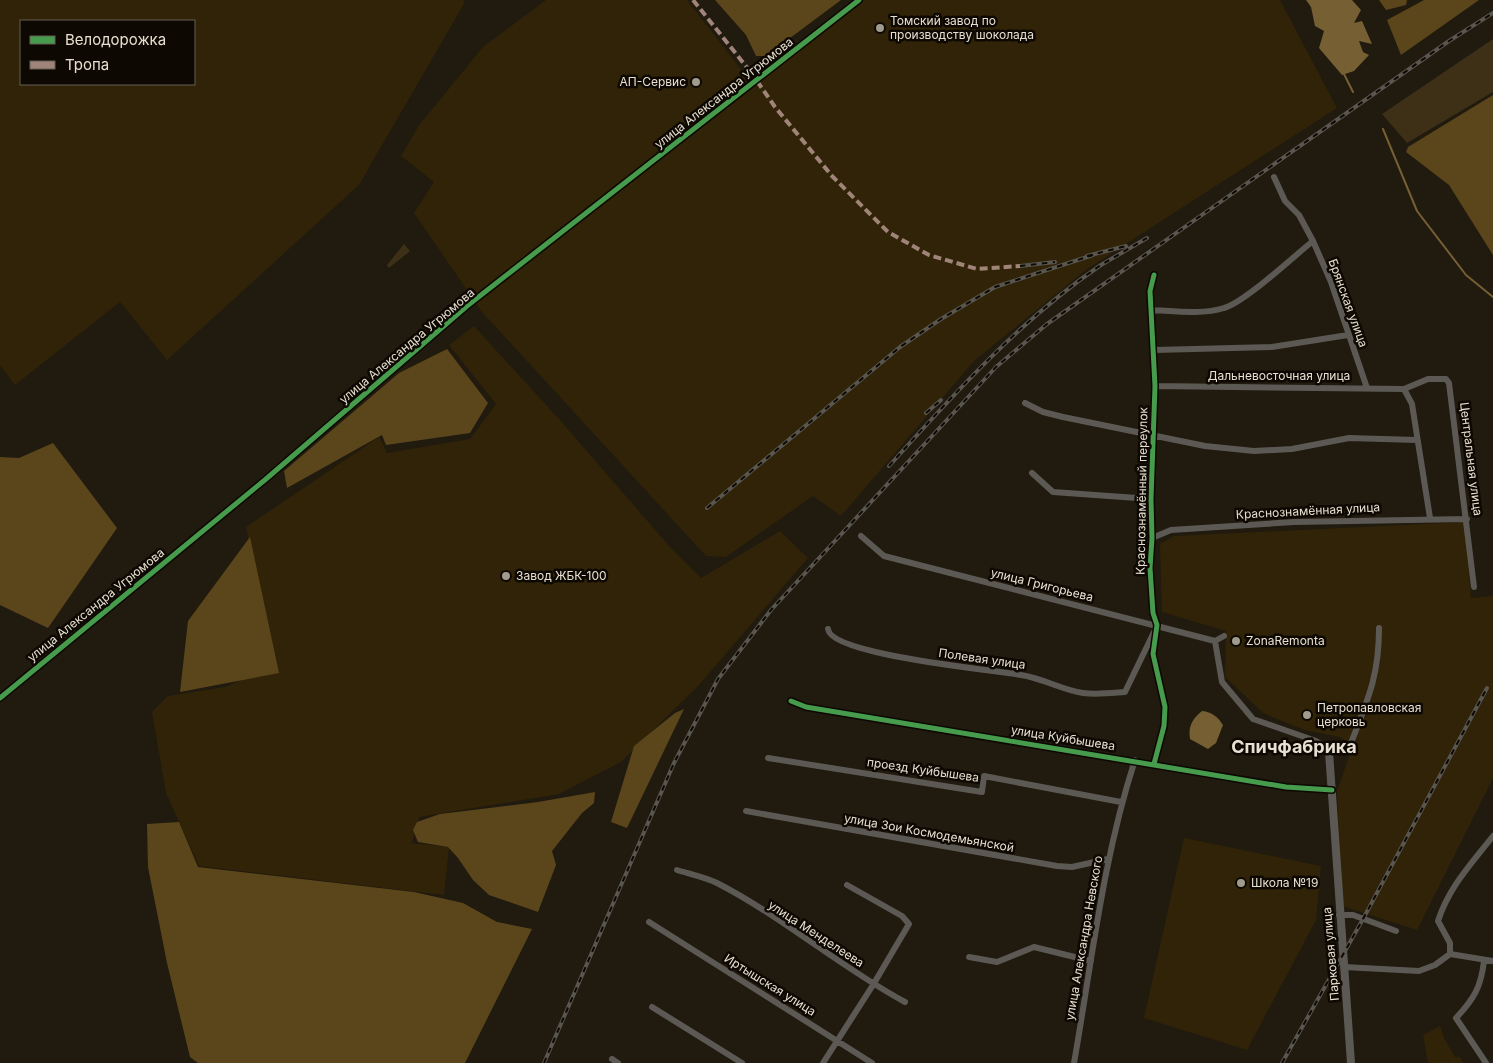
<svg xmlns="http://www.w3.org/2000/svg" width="1493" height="1063" font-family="Inter,sans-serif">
	<rect width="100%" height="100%" fill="#201a0f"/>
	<!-- built -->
	<path fill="#302307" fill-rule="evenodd" d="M0,0h463l2,2 -106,183 -192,175 -47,-58 -105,83 -15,-20zM21,21h173v63h-173z
		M546,0h141l63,81 13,-5 100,-76h417l57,108 -250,161 -113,92 -133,155 -28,-20 -87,61 -20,-1 -224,-244 -68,-99 20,-31 -33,-26 18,-31 65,-79z
		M474,326l85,93 111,128 31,31 79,-47 28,27 -109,127 -78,77 -62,32 -140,23 -7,26 37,4 -5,48 -245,-29 -33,-73 -14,-81 16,-16 57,-9 51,-22 -30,-138 133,-90 8,16 83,-14 26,-35 -47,-59z
		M1465,522l6,76 22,-2v182l-76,152 -75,-24 -5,-115 16,-46 -13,-8 -36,-7 -41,-17 -38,-36 1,-46 -64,-19 -2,-68 14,-8z
		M1184,838l137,28 -5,54 -69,130 -103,-32z
		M1440,1026l4,12 12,20 3,-2 4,6 -1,1h-34l-5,-28z"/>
	<!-- green -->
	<path fill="#3d3017" d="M1493,39v53l-86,51 -25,-29z
		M404,244l6,7 -21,17 -2,-3z"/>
	<!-- forest -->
	<path fill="#5b461b" d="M715,0h126l-75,56h-10l-10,-21z
		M1379,0h28l-1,5 -20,5z
		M1424,0h55l-78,55 -14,-35z
		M1493,95v160l-44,-70 -43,-33 2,-5z
		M447,349l41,54 -18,30 -84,12 -4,-10 -95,53 -3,-17 115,-98z
		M53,443l64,85 -69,100 -48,-23v-148l19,1z
		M250,537l29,136 -99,19 8,-71z
		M684,709l-57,119 -16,-6 23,-76 41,-33z
		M595,792l-1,11 -12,10 -30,38 4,14 -18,47 -49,-17 -16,-15 -15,-22 -10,-11 -30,-5 -5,-12 4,-8 23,-8 98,-12z
		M179,822l19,45 216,25 49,11 34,19 35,7 -67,134h-267l-8,-6 -23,-94 -19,-96 -1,-43z"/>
	<!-- water -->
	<path fill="#765f33" d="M1306,0h46l9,10 -7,13 8,-2 10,23 -13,-3 4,11 6,3 -15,16 -12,4 -23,-27 5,-17 -9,-5 -4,-19z
		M1202,711c10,1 16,6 21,14l-7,18 -8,6 -18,-10c-2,-12 2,-20 12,-28z"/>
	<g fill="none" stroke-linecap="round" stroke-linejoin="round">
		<!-- stream -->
		<path stroke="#765f33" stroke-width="2" d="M1344,74l9,18
			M1383,129l34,82 49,64 27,22"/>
		<!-- minor -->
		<path stroke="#5c5955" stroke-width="6" d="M1274,177l11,24 14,14 14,26 18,41 36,106
			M1151,310c23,1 51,5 73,-2 20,-5 70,-52 89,-67
			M1154,350l118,-3 76,-12
			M1155,386l249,3
			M1404,389l24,-10h18l3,4 25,204
			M1404,389l8,15 18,114
			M1025,403l18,9 20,5 142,29 49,5 38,-2 57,-11 68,2
			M1032,473l21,19 98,7
			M861,536l23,20 331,85 9,-5
			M1152,538l19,-8 123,-8 173,-3
			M828,629c2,26 167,41 193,46 21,3 41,15 62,18 14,2 29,0 42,-1l29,-60
			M1215,641l7,41 31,37 63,22 7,4 6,7 22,-9c17,-44 28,-67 28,-115
			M0,698l266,-219 201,-173 392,-306
			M791,701l15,6 480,80 46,3
			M768,758l214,34 2,-16 137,26
			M1154,764l10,-38 1,-19 -12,-53 4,-29 -4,-12 -3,-45 2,-30 -1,-39 4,-113 -5,-95 4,-16
			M746,811l311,55 15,1 36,-8
			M677,870c13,4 28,7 40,13 66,34 123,84 188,119
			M1339,915h14l43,16
			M649,922l223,141
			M1450,954v-11l-12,-22c11,-34 33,-57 55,-85
			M969,957l28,5 37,-15 57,14
			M1484,961c-3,26 -10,38 -28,57l30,45
			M1344,967l75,4 16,-6 15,-11 43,7
			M652,1007l90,56
			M612,1059l6,4
			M823,1063l50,-78 36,-61 -7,-8 -55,-31
			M1074,1063c18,-102 29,-205 61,-303"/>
		<!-- tertiary -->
		<path stroke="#5c5955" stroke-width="8" d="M1329,752l22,311"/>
		<defs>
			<path id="rail" d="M1087,256l39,-10
				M1020,266l35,-4
				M926,413l15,-13
				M889,466c65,-72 131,-146 212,-201 15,-9 31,-18 46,-27
				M707,508l193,-161 41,-28 54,-32 98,-32
				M544,1063l130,-300 44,-84 53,-69 225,-243 51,-43 402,-283 44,-28
				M1282,1063l81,-144 124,-231"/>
		</defs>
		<!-- rail casing -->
		<use href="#rail" stroke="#59564f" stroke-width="4"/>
		<!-- rail -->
		<use href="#rail" stroke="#0d0802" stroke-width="2" stroke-dasharray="5.5" stroke-linecap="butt"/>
		<!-- quiet -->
		<path stroke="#a18479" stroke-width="4" stroke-dasharray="8 4" stroke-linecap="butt" d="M693,0l60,75
			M757,81l18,26 57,69 56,56 41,23 48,14 43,-3"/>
		<defs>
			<path id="cycleway" d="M0,698l266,-219 201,-173 392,-306
				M791,701l15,6 480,80 46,3
				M1154,764l10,-38 1,-19 -12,-53 4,-29 -4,-12 -3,-45 2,-30 -1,-39 4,-113 -5,-95 4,-16"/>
		</defs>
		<!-- cycleway casing -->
		<use href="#cycleway" stroke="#0d0802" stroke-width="8"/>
		<!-- cycleway -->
		<use href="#cycleway" stroke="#469c4c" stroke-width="5"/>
	</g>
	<!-- markers -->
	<g fill="#a19b8e" stroke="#0d0802" stroke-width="2">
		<circle cx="880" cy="28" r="5"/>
		<circle cx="696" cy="82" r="5"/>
		<circle cx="506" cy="576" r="5"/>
		<circle cx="1236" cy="641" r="5"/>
		<circle cx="1307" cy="715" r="5"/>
		<circle cx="1241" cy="883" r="5"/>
	</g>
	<g text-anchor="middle" stroke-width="5" stroke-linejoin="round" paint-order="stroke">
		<!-- poi labels -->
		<g font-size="12" fill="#e7e0d2" stroke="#0d0802" text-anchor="start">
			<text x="890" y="25">Томский завод по<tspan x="890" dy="14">производству шоколада</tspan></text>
			<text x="686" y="86" text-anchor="end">АП-Сервис</text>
			<text x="516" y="580">Завод ЖБК-100</text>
			<text x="1246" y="645">ZonaRemonta</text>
			<text x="1317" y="712">Петропавловская<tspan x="1317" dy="14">церковь</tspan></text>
			<text x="1251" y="887">Школа №19</text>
		</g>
		<!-- street labels -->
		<g font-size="12" fill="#e7e0d2" stroke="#0d0802">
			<text transform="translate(724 93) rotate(-38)" y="4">улица Александра Угрюмова</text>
			<text transform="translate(1348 303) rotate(70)" y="4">Брянская улица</text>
			<text transform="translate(407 346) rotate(-40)" y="4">улица Александра Угрюмова</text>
			<text x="1279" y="380">Дальневосточная улица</text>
			<text transform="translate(1471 459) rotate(83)" y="4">Центральная улица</text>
			<text transform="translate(1142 491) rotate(-89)" y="4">Краснознамённый переулок</text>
			<text transform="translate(1308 511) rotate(-3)" y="4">Краснознамённая улица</text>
			<text transform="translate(1042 585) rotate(14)" y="4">улица Григорьева</text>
			<text transform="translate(96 605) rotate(-39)" y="4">улица Александра Угрюмова</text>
			<text transform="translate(982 659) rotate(8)" y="4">Полевая улица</text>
			<text transform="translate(1063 738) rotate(9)" y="4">улица Куйбышева</text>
			<text transform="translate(923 770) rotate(8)" y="4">проезд Куйбышева</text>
			<text transform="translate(929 833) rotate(10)" y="4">улица Зои Космодемьянской</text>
			<text transform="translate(816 934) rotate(33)" y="4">улица Менделеева</text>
			<text transform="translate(1084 938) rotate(-80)" y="4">улица Александра Невского</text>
			<text transform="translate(1331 954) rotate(-95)" y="4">Парковая улица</text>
			<text transform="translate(770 985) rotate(32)" y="4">Иртышская улица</text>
		</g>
		<!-- district labels -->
		<g font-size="18" font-weight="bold" fill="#e7e0d2" stroke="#0d0802">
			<text x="1294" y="753">Спичфабрика</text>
		</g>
	</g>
	<!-- legend -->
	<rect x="20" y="20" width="175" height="65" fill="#0d0802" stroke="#645e55"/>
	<rect x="30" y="36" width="25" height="8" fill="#469c4c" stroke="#645e55"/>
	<text x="65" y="45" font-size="15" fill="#e7e0d2">Велодорожка</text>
	<rect x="30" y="61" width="25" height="8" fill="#a18479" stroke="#645e55"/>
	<text x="65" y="70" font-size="15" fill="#e7e0d2">Тропа</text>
</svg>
